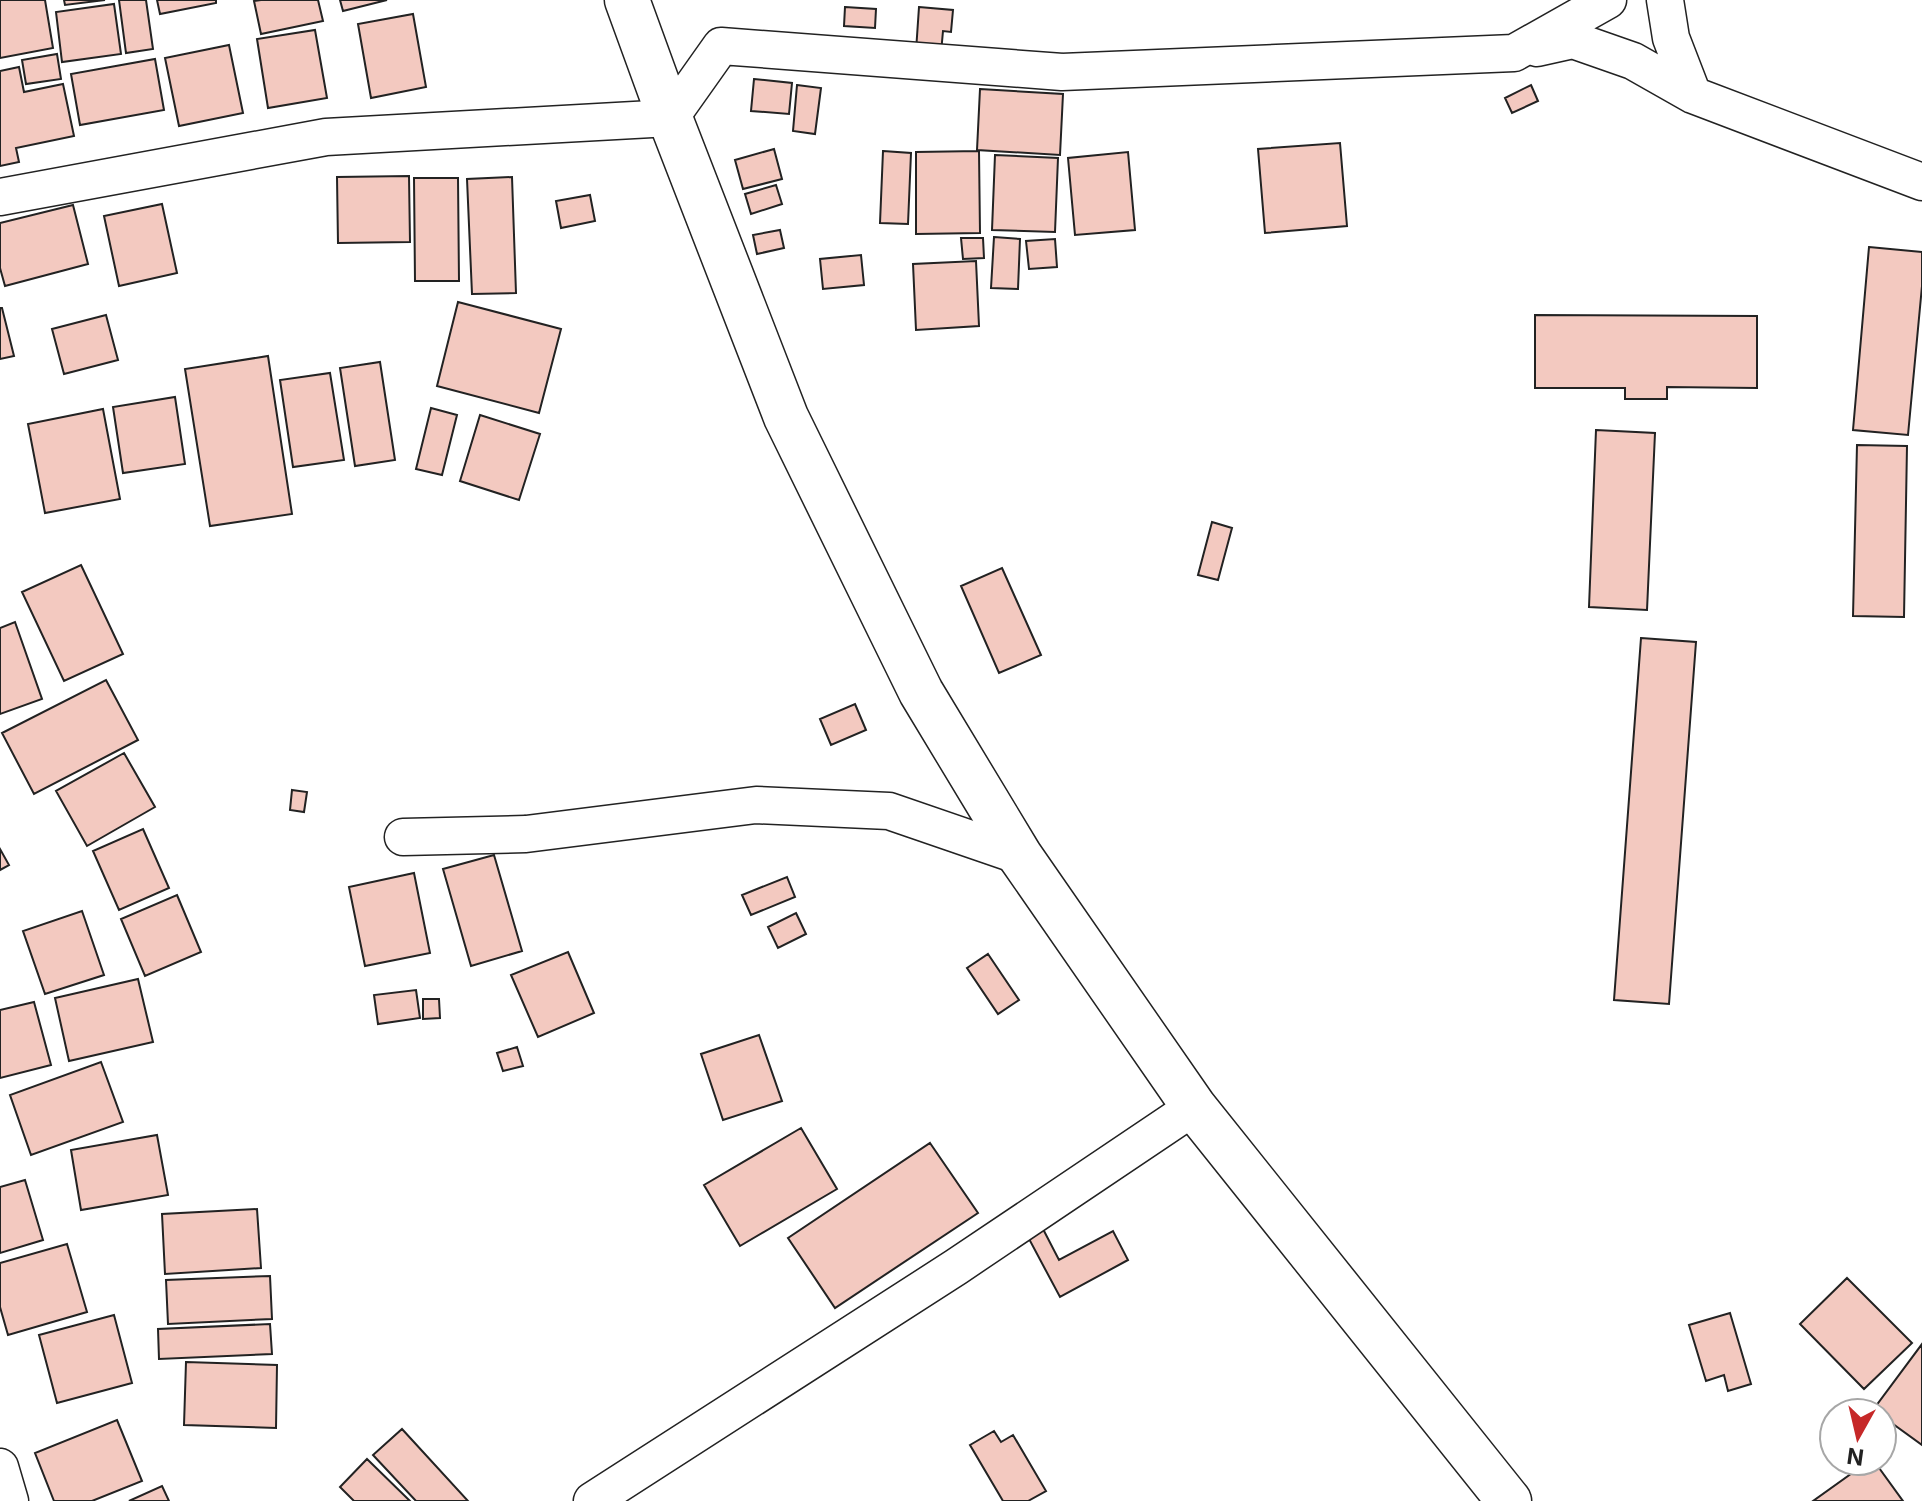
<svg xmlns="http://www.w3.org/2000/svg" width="1922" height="1501" font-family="Inter,sans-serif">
	<rect width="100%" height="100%" fill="#fff"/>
	<!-- building -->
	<path fill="#f3c9c0" stroke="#222" stroke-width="2" d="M0,0h45l8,48 -53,10z
		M64,0h41l-40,5z
		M119,0h27l7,49 -27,4z
		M157,0h59v3l-56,11z
		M261,0h57l5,21 -62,13 -7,-33z
		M340,0h47l-44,11z
		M114,4l7,50 -59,8 -6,-50z
		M845,7l31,2 -1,19 -31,-2z
		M919,7l34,3 -2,22 -8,-1 -2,22 -25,-2z
		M413,14l13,73 -55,11 -13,-74z
		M315,30l12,68 -59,10 -11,-69z
		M229,45l14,68 -64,13 -14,-68z
		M57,54l4,25 -35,5 -4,-24z
		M155,59l9,51 -84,15 -9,-51z
		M19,67l5,25 39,-8 11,52 -58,12 3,14 -19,4v-95z
		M754,79l38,4 -3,31 -38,-3z
		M797,85l24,3 -6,46 -22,-3z
		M1531,85l7,16 -26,12 -7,-15z
		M980,89l83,5 -3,61 -83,-5z
		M1340,143l7,83 -82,7 -7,-84z
		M774,149l8,30 -39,10 -8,-29z
		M883,151l28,2 -3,71 -28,-1z
		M979,151l1,82 -64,1v-82z
		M1128,152l7,78 -60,5 -7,-77z
		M995,155l63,3 -3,74 -63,-2z
		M409,176l1,66 -72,1 -1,-66z
		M512,177l4,116 -44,1 -5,-115z
		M414,178h44l1,103h-44z
		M776,185l6,19 -31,10 -6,-20z
		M590,195l5,26 -34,7 -5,-27z
		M162,204l15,69 -58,13 -15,-70z
		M73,205l15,59 -83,22 -5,-18v-45z
		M780,230l4,18 -27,6 -4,-19z
		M994,237l26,2 -2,50 -27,-1z
		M961,238h22l1,20 -21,1z
		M1055,239l2,28 -28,2 -3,-28z
		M1869,247l53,5v34l-14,149 -55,-5z
		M861,255l3,30 -41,4 -3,-30z
		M976,261l3,65 -63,4 -3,-66z
		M458,302l103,27 -22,84 -102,-27z
		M0,308h2l12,48 -14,3z
		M106,315l12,45 -54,14 -12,-45z
		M1535,315l222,1v72l-90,-1v12h-42v-11h-90z
		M268,356l24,158 -82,12 -25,-157z
		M380,362l15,98 -40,6 -15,-98z
		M330,373l14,87 -51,7 -13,-87z
		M175,397l10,67 -62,9 -10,-66z
		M431,408l26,7 -15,60 -26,-6z
		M103,409l17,90 -75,14 -17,-89z
		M480,415l60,19 -21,66 -59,-19z
		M1596,430l59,3 -8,177 -58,-3z
		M1857,445l50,1 -3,171 -51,-1z
		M1212,522l20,6 -14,52 -20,-5z
		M81,565l42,89 -59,27 -42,-89z
		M1002,568l39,87 -42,18 -38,-87z
		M15,622l27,77 -42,15v-86z
		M1641,638l55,4 -27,362 -55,-4z
		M106,680l32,60 -104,54 -32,-61z
		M855,704l11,26 -35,15 -11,-26z
		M124,753l31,54 -68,39 -31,-55z
		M292,790l15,2 -3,20 -14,-2z
		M143,829l26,59 -50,22 -26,-59z
		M0,849l9,16 -9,5z
		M494,855l28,96 -51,15 -28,-97z
		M414,873l16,80 -65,13 -16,-79z
		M787,877l8,20 -44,18 -9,-20z
		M177,895l24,57 -56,24 -24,-57z
		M82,911l22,64 -59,19 -22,-63z
		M796,913l10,21 -28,14 -10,-21z
		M568,952l26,61 -56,24 -27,-62z
		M988,954l31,46 -21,14 -31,-46z
		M138,979l15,63 -84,19 -14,-63z
		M416,990l4,28 -42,6 -4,-29z
		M423,999h16l1,19 -17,1z
		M34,1002l17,63 -51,13v-68z
		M759,1035l23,66 -59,19 -22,-66z
		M517,1047l6,19 -20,5 -6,-18z
		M101,1062l22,60 -92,33 -21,-60z
		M801,1128l36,61 -97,57 -36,-61z
		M157,1135l11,60 -87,15 -10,-60z
		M930,1143l48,70 -143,95 -47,-70z
		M25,1180l18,60 -43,13v-66z
		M257,1209l4,59 -96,6 -3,-60z
		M1043,1229l16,31 54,-29 15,29 -68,37 -32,-60z
		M67,1244l20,68 -79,23 -8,-28v-44z
		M270,1276l2,43 -104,5 -2,-44z
		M1847,1278l65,65 -48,46 -64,-65z
		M1730,1313l21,71 -23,7 -4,-16 -18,6 -17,-56z
		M114,1315l18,68 -75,20 -18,-68z
		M270,1324l2,30 -113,5 -1,-30z
		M1922,1344v101l-40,-29v-3h-4l-5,-3z
		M186,1362l91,3 -1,63 -92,-3z
		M117,1420l25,61 -50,20h-38l-19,-48z
		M402,1429l66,72h-52l-43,-46z
		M994,1431l7,11 12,-7 33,56 -18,10h-25l-33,-56z
		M367,1459l43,42h-56l-14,-14z
		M1869,1461h5l29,40h-90z
		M162,1486l7,15h-40z"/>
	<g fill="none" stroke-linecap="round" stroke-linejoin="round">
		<defs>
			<path id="minor" d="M1665,0l6,38 22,57
				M1537,48l36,-8 60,21 60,34 229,87
				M0,197l326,-60 344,-19 51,-72 341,26 452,-19 94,-53
				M403,837l123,-3 230,-29 133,6 131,45
				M0,1467l10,34
				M592,1501l364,-234 238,-160"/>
			<path id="primary" d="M627,0l43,118 116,299 135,275 99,164 174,251 315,394"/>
		</defs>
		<!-- minor casing -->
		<use href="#minor" stroke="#222" stroke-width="39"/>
		<!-- primary casing -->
		<use href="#primary" stroke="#222" stroke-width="47"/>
		<!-- minor -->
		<use href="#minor" stroke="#fff" stroke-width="36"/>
		<!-- primary -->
		<use href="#primary" stroke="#fff" stroke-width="44"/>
	</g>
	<!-- north arrow -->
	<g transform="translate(1858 1437) rotate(188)"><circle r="38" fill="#ffffff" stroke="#a7a7a7" stroke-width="2"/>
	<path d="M0-6L14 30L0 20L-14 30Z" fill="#c62828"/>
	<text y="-12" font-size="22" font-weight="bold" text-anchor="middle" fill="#222222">N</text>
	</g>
</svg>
